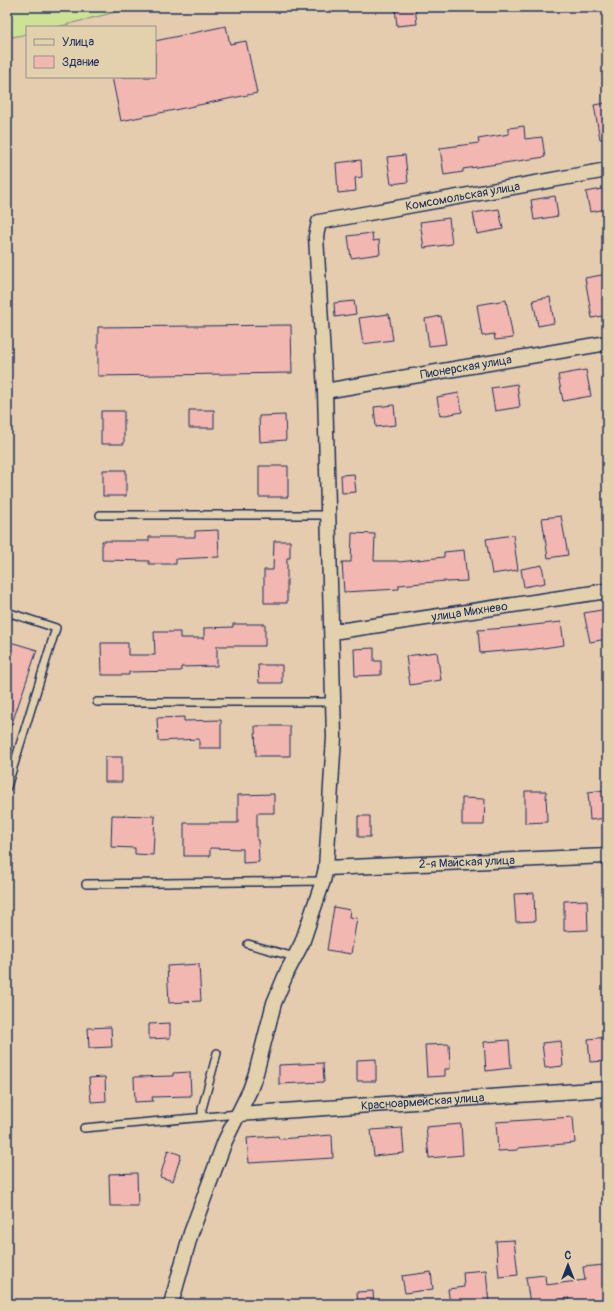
<svg xmlns="http://www.w3.org/2000/svg" width="614" height="1311" font-family="Pangolin,sans-serif">
	<rect width="100%" height="100%" fill="#e6ccaf"/>
	<filter id="ink" filterUnits="userSpaceOnUse"><feTurbulence type="fractalNoise" baseFrequency=".025" numOctaves="2"/><feDisplacementMap in="SourceGraphic" scale="8" xChannelSelector="R" yChannelSelector="G"/><feConvolveMatrix kernelMatrix="1 2 1 2 8 2 1 2 1" color-interpolation-filters="sRGB"/></filter>
	<g filter="url(#ink)">
		<!-- green -->
		<path fill="#cee296" stroke="#74887a" d="M7,7h128l-78,20h-30v7l-20,4z"/>
		<!-- building -->
		<path fill="#f2b7b1" stroke="#1b2f5e" d="M395,7h20l2,17 -20,2z
			M226,26l4,18 16,-3 11,52 -136,28 -9,-44h43v-36z
			M607,103v36h-7l-6,-34z
			M524,126l1,13 17,-2 3,20 -82,12v3l-19,3 -4,-27 39,-5 -1,-4 31,-5v-6z
			M405,155l3,27 -17,2 -4,-27z
			M361,160l1,17 -7,1 1,13 -18,2 -2,-30z
			M607,188v21l-17,3 -4,-20z
			M555,196l3,20 -24,4 -3,-20z
			M499,209l4,20 -26,5 -4,-21z
			M449,218l3,26 -28,4 -4,-26z
			M372,233l1,8 6,-1 1,14 -29,4 -3,-22z
			M607,274v41l-15,3 -7,-40z
			M550,297l4,26 -16,3 -5,-26z
			M506,300l7,38 -18,2 -1,-6 -12,2 -5,-31z
			M354,301l2,13 -21,3 -1,-14z
			M389,314l4,26 -30,4 -4,-26z
			M441,316l5,28 -17,2 -4,-27z
			M291,325l1,48 -194,3v-49z
			M586,370l5,26 -28,5 -5,-26z
			M517,384l3,23 -25,4 -4,-23z
			M459,393l3,19 -22,4 -3,-19z
			M394,405l2,20 -20,2 -2,-20z
			M189,410h25v18h-25z
			M101,411h23v33h-23z
			M285,415l1,25 -26,2 -1,-26z
			M259,466h29v31h-29z
			M103,470h23v26h-23z
			M354,474l2,18 -14,1 -1,-18z
			M561,516l7,39 -20,3 -6,-40z
			M218,530l1,27 -43,2v5h-27v-3l-47,-1v-19h47v-4h46v-6z
			M352,533l23,1 -1,27h24l1,1 45,-5v-5l20,-2 3,31 -20,1 -1,-1 -47,4v4l-55,3 -2,-30h9z
			M513,535l5,35 -26,4 -6,-35z
			M274,541h16v17h-3v45h-23v-33h9z
			M542,565l3,18 -21,4 -3,-18z
			M607,609v30l-17,3 -6,-29z
			M561,622l3,23 -35,5 -1,-1 -48,4 -2,-23 29,-2z
			M233,624h32v22h-48v20l-36,1v4l-52,1v3h-27l-1,-32h27v12h27l-1,-23h26v6h24v-10l29,-1z
			M7,641l30,9 -28,82h-2z
			M374,648v13h7v14l-26,1 -1,-27z
			M437,652l4,28 -31,5 -4,-29z
			M258,665h24v18h-23z
			M184,717v4l37,-1v28h-22v-9l-41,2 -1,-23z
			M255,726h35v30h-34z
			M105,757h17v25h-17z
			M605,790l2,28 -17,2 -2,-28z
			M525,791h21l1,31 -22,1z
			M274,794v19h-17v27h1l1,22 -16,1v-14l-33,-1v8h-26v-33h54v-28z
			M462,798l23,1 -1,26h-22z
			M112,815l43,1 -2,39 -18,-1v-6l-24,-1z
			M358,816h12v21h-12z
			M534,893l1,28 -19,1 -2,-28z
			M587,900l1,30 -24,1v-30z
			M334,907l16,3 -1,7 8,1 -6,36 -24,-4z
			M199,964l2,37 -32,2 -2,-37z
			M170,1023v15l-21,1v-15z
			M111,1027l1,20 -23,1 -1,-20z
			M607,1037v24l-17,1 -2,-23z
			M509,1040l2,28 -25,3 -2,-29z
			M561,1041l2,25 -18,2 -3,-25z
			M449,1044l1,25h-5v7l-18,1 -2,-32z
			M376,1059v22h-19v-21z
			M323,1063l1,19 -45,2v-19z
			M190,1072l1,24 -39,1 1,4 -18,1 -1,-25 39,-1v-3z
			M105,1077l1,24 -15,1 -2,-24z
			M573,1117l2,26 -57,5v2l-20,1 -2,-29z
			M461,1124l2,31 -34,3 -3,-31z
			M402,1128l2,25 -30,3 -3,-26z
			M332,1135l1,23 -84,5 -2,-25 31,-2 1,3z
			M168,1150l13,5 -8,26 -13,-4z
			M137,1173l1,33h-28l-1,-32z
			M514,1240l4,35 -19,2 -3,-36z
			M604,1265l3,20v14l-37,5 -1,-6 -39,6 -4,-27 19,-2 1,10 39,-5 -2,-13z
			M486,1270l3,34h-39l-2,-15 16,-2 -1,-15z
			M431,1272l2,17 -28,4 -3,-17z
			M373,1291l1,13h-16l-1,-12z"/>
		<g fill="none" stroke-linecap="round" stroke-linejoin="round">
			<defs>
				<path id="lane" d="M100,515h228
					M7,612l49,16 -49,159
					M97,702h236
					M86,884l237,-3
					M248,944l47,13
					M202,1117v-8l15,-56
					M84,1128l154,-14"/>
				<g id="street">
					<path id="s1" d="M325,391l282,-48"/>
					<path id="s2" d="M332,632l275,-41"/>
					<path id="s3" d="M326,868l281,-12"/>
					<path id="s4" d="M238,1114l369,-25"/>
					<path id="s5" d="M171,1304l20,-71 34,-92 25,-51 6,-17 18,-70 13,-31 15,-29 21,-62 3,-13 8,-131 -9,-346 -9,-155 3,-14 288,-52"/>
				</g>
			</defs>
			<!-- lane casing -->
			<use href="#lane" stroke="#1b2f5e" stroke-width="10"/>
			<!-- street casing -->
			<use href="#street" stroke="#1b2f5e" stroke-width="17"/>
			<!-- lane -->
			<use href="#lane" stroke="#e3d1ae" stroke-width="7"/>
			<!-- street -->
			<use href="#street" stroke="#e3d1ae" stroke-width="14"/>
		</g>
	</g>
	<g text-anchor="middle" stroke-width="3" stroke-linejoin="round" paint-order="stroke">
		<!-- street labels -->
		<g font-size="12" fill="#1b2f5e" stroke="#e3d1ae">
			<text dy="4" stroke="none"><textPath href="#s5" startOffset="1257">Комсомольская улица</textPath></text>
			<text dy="4" stroke="none"><textPath href="#s1" startOffset="143">Пионерская улица</textPath></text>
			<text dy="4" stroke="none"><textPath href="#s2" startOffset="139">улица Михнево</textPath></text>
			<text dy="4" stroke="none"><textPath href="#s3" startOffset="141">2-я Майская улица</textPath></text>
			<text dy="4" stroke="none"><textPath href="#s4" startOffset="185">Красноармейская улица</textPath></text>
		</g>
	</g>
	<!-- margin -->
	<rect width="614" height="1311" fill="none" stroke="#e3d1ae" stroke-width="24"/>
	<rect x="12" y="12" width="590" height="1287" fill="none" stroke="#1b2f5e" stroke-width="1.5" filter="url(#ink)"/>
	<!-- legend -->
	<rect x="26" y="26" width="130" height="52" fill="#e3d1ae" stroke="#93908e"/>
	<rect x="34" y="39" width="20" height="6" fill="#e3d1ae" stroke="#93908e"/>
	<text x="62" y="46" font-size="12" fill="#1b2f5e">Улица</text>
	<rect x="34" y="56" width="20" height="12" fill="#f2b7b1" stroke="#93908e"/>
	<text x="62" y="66" font-size="12" fill="#1b2f5e">Здание</text>
	<!-- north arrow -->
	<g transform="translate(568 1265)" stroke="#e3d1ae" stroke-width="3" paint-order="stroke">
	<path d="M0-3L7 15L0 10L-7 15Z" fill="#1b2f5e"/>
	<text y="-6" font-size="11" font-weight="bold" text-anchor="middle" fill="#1b2f5e">С</text>
	</g>
</svg>
